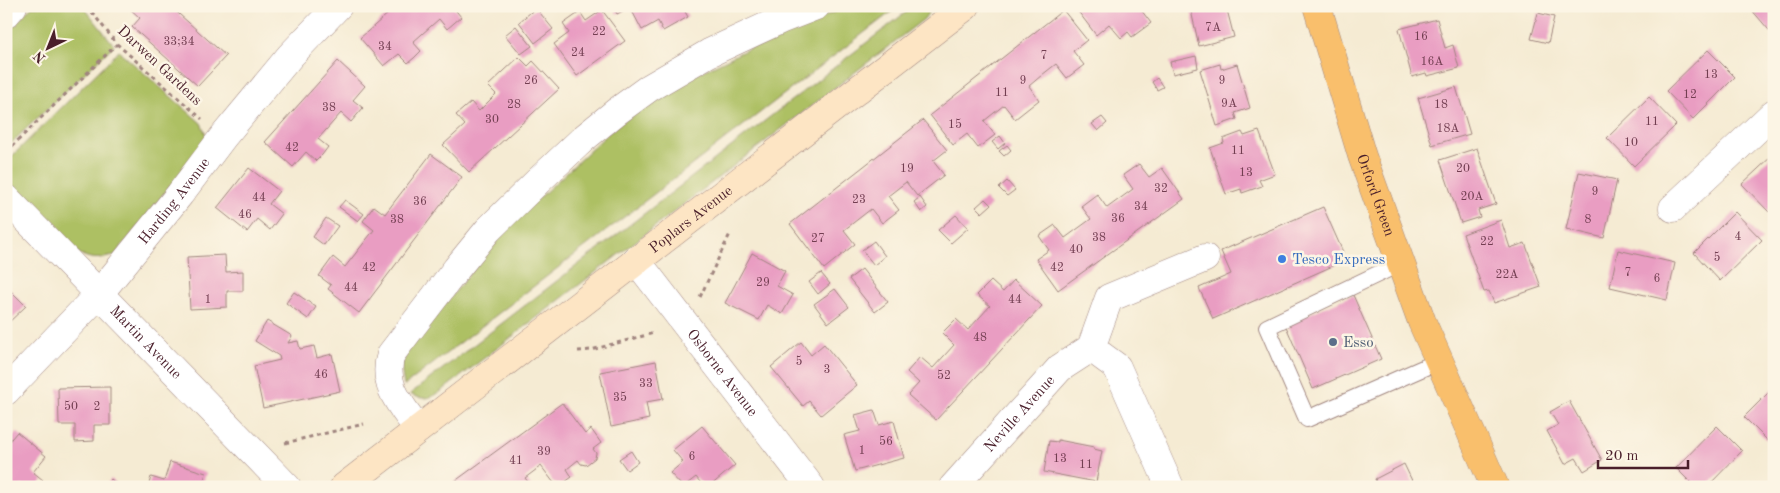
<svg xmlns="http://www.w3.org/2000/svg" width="1780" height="493" font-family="'Old Standard TT',serif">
	<rect width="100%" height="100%" fill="#fcf5e5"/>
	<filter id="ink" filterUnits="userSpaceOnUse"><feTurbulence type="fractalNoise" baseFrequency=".02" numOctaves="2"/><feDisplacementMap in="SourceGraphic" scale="10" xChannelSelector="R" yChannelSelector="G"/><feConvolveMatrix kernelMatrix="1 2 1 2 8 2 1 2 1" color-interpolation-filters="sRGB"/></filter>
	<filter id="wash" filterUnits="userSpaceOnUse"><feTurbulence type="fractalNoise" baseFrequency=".0096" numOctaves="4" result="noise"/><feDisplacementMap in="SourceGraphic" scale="20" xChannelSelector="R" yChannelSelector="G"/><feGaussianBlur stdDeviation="1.12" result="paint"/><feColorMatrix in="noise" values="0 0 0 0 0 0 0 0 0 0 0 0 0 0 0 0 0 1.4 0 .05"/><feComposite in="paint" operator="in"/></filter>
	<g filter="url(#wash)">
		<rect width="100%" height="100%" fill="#f5ebd3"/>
		<!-- green -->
		<path fill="#adc064" stroke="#7c7048" d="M32,6h51l31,39 -108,103v-114z
			M850,6h49l-495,380 -3,-19 7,-17 97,-120 111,-104 70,-47 91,-44z
			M914,6h19l-9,13 -485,374c-10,6 -18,7 -29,1z
			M119,51l82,72 7,16 -94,117c-10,2 -18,4 -27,1 -22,-6 -64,-56 -81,-74v-21z"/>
		<g id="blocks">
			<!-- building -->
			<path fill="#e99dc2" d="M127,6h43l56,50 -28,30 -66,-59 8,-9z
				M397,6h57l-1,1 8,10 -14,12 -8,-10 -26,23 8,9 -7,7 -6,5 -9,-9 -15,12 -24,-28z
				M613,6h74l-4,2 5,9 -25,14 -5,-10 -16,9 -12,-23 -13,7z
				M1074,6h64l13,17 -19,14 -4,-5 -7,6 -12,-14 -13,11z
				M1190,6h36l8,31 -35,9z
				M1748,6h26v30l-17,-20z
				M536,8l17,21 -18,14 -16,-21z
				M602,10l23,31 -48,35 -23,-32 15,-11 -6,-9 17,-12 6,9z
				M1063,10l24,30 -14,11 11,14 -17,13 -11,-14 -14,11 -13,11 10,14 -24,19 -11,-14 -20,16 11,14 -17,13 -11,-14 -14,11 -23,-30z
				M1538,13l16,4 -6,26 -17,-4z
				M1437,19l8,29 8,-3 6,23 -32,8 -1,-3 -14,4 -13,-48z
				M516,26l16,20 -11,8 -16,-19z
				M1708,50l27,27 -42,42 -27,-28z
				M1196,56l2,12 -25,6 -3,-12z
				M519,57l9,9 5,-5 26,28 -90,83 -26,-27 22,-20 -9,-10 15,-13 8,9 17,-17 -8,-8z
				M338,61l27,25 -12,14 10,8 -12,14 -10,-9 -23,26 10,8 -6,8 -6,6 -10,-9 -13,15 -28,-25z
				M1220,64l1,5 16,-5 13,44 -15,5 2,6 -20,7 -17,-56z
				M1157,78l6,9 -6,3 -5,-8z
				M1456,87l14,47 -38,11 -14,-47z
				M1649,97l27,28 -42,41 -27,-28z
				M1102,117l5,6 -9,8 -6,-7z
				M923,120l24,30 -14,11 11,14 -27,21 -11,-14 -18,14 11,14 -17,13 -11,-14 -27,21 11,14 -31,25 -34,-45z
				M1259,131l16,43 -16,6 3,6 -20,7 -1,-4 -15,5 -16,-46 14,-5 -1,-4 19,-7 2,4z
				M1000,136l5,7 -7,6 -6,-7z
				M1007,145l4,5 -7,6 -5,-5z
				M1477,148l19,56 -18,6 2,7 -19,6 -21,-63z
				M431,154l31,23 -103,136 -31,-24 3,-4 -12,-9 14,-19 12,10 29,-37 -11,-9 11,-15 11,8z
				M1774,154v53l-5,5 -27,-28z
				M1139,164l10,13 13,-9 22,31 -126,91 -22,-31 13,-9 -10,-14 16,-11 10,13 26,-19 -10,-13 16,-12 10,14 26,-19 -10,-14z
				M249,168l30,23 -10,13 13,10 -12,16 -13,-11 -10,13 -30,-24z
				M1579,172l38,8 -13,58 -38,-9z
				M1007,181l8,9 -8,6 -8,-8z
				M920,197l7,10 -6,5 -7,-10z
				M985,199l6,6 -9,8 -6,-6z
				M345,200l19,14 -6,7 -19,-14z
				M1323,207l20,45 -8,13 -122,54 -14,-31 32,-14 -10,-23z
				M1735,212l27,28 -42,41 -26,-28z
				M956,215l12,13 -17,15 -13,-13z
				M326,218l12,8 -14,19 -11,-8z
				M1501,220l9,28 15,-5 16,44 -47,16 -5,-12 -5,1 -21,-58z
				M874,241l11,15 -11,9 -12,-15z
				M1618,250l57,13 -8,37 -57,-13z
				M752,253l33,18 -8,15 16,9 -11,19 -15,-9 -8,15 -34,-17z
				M225,255l1,17 17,-1v20h-16v16l-37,2 -3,-52z
				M862,269l26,33 -13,10 -26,-33z
				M821,273l9,11 -12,10 -9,-12z
				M1014,280l28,26 -106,114 -28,-25 11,-12 -12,-11 13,-15 13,11 21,-23 -12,-12 14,-14 12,11 22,-24 -13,-11 14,-14 12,11z
				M6,286l20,20 -20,19z
				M835,289l14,18 -21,16 -14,-19z
				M294,292l22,15 -8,12 -22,-16z
				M1353,295l28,64 -68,30 -28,-65z
				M267,321l25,15 -4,7 10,-2 2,8 14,-3 3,12 15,-4 8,37 -77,17 -9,-42 26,-6 -1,-4 -24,-15z
				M801,342l10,13 13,-11 33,41 -36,30 -12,-14 -6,5 -32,-39z
				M656,361l7,38 -17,3 3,17 -38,8 -11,-55z
				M110,387v38h-16v16l-19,1v-17h-16l-1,-37z
				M1774,387v51l-5,4 -25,-25z
				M1569,401l33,59 -18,11 -8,-13 -11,6 -18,-33 11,-6 -8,-13z
				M562,403l23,31 6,-5 10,14 -8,6 3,4 -1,5 -9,7 -5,-1 -3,-4 -11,9 5,8 -11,8 -7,-2 -13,-17 -16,12 7,9h-85z
				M874,410l5,15 15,-4 10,37 -49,13 -11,-36 16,-4 -5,-16z
				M702,426l33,39 -26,22h-5l-8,-10 -13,10 -13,-14 13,-11 -10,-12z
				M1717,426l25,25 -35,36h-12l-19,-19z
				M17,432l29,24 -13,16 10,8 -6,7h-13l-2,-2 -1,2h-15v-42z
				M1058,440l36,7v2l8,2 -6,31 -52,-10 5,-31 9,1z
				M631,451l7,11 -11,8 -8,-11z
				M170,462l36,11 -4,14h-54l3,-10 13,4z
				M1404,464l11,23h-37l-3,-8z
				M111,479l9,8h-16z"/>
		</g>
	</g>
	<g filter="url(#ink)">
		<use href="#blocks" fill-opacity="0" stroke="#a0857f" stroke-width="1"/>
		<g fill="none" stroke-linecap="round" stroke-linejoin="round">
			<defs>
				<path id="lane" d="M1401,263l-134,64 40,92 132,-58"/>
				<g id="street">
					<path d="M6,14l7,-8"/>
					<path id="s1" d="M6,198l281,289"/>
					<path d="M1673,208l101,-95"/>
					<path id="s2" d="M636,260l175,227"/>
					<path d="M1091,348l18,-50 96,-40"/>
					<path id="s3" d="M6,391l93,-97 81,-100 43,-57 67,-81 48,-50"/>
					<path d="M418,429c-17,-24 -37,-44 -27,-75l66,-86 31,-38 49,-48 47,-44 32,-26 33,-24 60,-35 71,-33 36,-14"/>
					<path id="s4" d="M953,487l107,-119 31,-20 26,19 53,120"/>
				</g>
				<g id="secondary">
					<path id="s5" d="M344,487l622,-481"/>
				</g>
				<g id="primary">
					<path id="s6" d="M1317,6l45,150 60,166 73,165"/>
				</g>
			</defs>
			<!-- lane casing -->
			<use href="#lane" stroke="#a0857f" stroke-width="18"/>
			<!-- street casing -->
			<use href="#street" stroke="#a0857f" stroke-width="29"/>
			<!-- secondary casing -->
			<use href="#secondary" stroke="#a0857f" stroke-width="29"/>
			<!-- primary casing -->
			<use href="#primary" stroke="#a0857f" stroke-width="29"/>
			<!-- path -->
			<path stroke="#a0857f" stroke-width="3" stroke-dasharray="4 4" stroke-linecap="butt" d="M87,6l30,38 85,75
				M6,152l111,-108
				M700,297l30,-63
				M578,351l13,-1 63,-17
				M285,443l79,-19"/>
			<!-- lane -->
			<use href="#lane" stroke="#fff" stroke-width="16"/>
			<!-- street -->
			<use href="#street" stroke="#fff" stroke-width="28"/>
			<!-- secondary -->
			<use href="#secondary" stroke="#fde5c4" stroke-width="28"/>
			<!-- primary -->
			<use href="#primary" stroke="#f9bf6c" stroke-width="28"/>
		</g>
	</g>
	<!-- markers -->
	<circle fill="#3f7fe0" stroke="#fcf5e5" stroke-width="2" cx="1282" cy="259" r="5"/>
	<circle fill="#5c6f8a" stroke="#fcf5e5" stroke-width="2" cx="1333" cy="342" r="5"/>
	<g text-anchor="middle" stroke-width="5" stroke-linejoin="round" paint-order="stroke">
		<!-- number labels -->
		<g font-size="12" fill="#723e51">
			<text x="1213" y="31">7A</text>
			<text x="599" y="35">22</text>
			<text x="1421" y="40">16</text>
			<text x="179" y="45">33;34</text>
			<text x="385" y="50">34</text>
			<text x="578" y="56">24</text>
			<text x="1044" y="59">7</text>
			<text x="1432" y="65">16A</text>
			<text x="1711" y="78">13</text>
			<text x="531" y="84">26</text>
			<text x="1023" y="84">9</text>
			<text x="1222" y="84">9</text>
			<text x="1002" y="96">11</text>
			<text x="1690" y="98">12</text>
			<text x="1229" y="107">9A</text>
			<text x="514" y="108">28</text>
			<text x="1441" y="108">18</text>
			<text x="329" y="111">38</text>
			<text x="492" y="123">30</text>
			<text x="1652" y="125">11</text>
			<text x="955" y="128">15</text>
			<text x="1448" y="132">18A</text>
			<text x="1631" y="146">10</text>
			<text x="292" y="151">42</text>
			<text x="1238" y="154">11</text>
			<text x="907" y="172">19</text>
			<text x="1463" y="172">20</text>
			<text x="1246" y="176">13</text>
			<text x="1161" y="192">32</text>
			<text x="1595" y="195">9</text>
			<text x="1472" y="200">20A</text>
			<text x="259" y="201">44</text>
			<text x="859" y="203">23</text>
			<text x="420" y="205">36</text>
			<text x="1141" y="210">34</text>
			<text x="245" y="218">46</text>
			<text x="1118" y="222">36</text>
			<text x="397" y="223">38</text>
			<text x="1588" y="223">8</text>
			<text x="1738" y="240">4</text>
			<text x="1099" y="241">38</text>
			<text x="818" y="242">27</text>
			<text x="1487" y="245">22</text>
			<text x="1076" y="253">40</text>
			<text x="1717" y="261">5</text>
			<text x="369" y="271">42</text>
			<text x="1057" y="271">42</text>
			<text x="1628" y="276">7</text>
			<text x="1507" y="278">22A</text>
			<text x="1657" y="282">6</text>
			<text x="763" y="286">29</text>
			<text x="351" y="291">44</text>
			<text x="208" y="303">1</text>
			<text x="1015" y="303">44</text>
			<text x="980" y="341">48</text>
			<text x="799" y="365">5</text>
			<text x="827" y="373">3</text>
			<text x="321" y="378">46</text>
			<text x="944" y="379">52</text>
			<text x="646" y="387">33</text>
			<text x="620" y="401">35</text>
			<text x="71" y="410">50</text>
			<text x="97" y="410">2</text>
			<text x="886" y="445">56</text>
			<text x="862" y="454">1</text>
			<text x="544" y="455">39</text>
			<text x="692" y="460">6</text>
			<text x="1060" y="462">13</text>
			<text x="516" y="464">41</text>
			<text x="1086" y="468">11</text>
		</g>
		<!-- street labels -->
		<g font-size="15" fill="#4a1f2b" stroke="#fcf5e5">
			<text transform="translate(160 65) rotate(43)" y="5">Darwen Gardens</text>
			<text dy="5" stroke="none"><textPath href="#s6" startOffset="198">Orford Green</textPath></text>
			<text dy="5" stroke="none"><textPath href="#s3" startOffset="254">Harding Avenue</textPath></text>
			<text dy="5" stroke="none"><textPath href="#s5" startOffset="438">Poplars Avenue</textPath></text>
			<text dy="5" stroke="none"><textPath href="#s1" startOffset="201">Martin Avenue</textPath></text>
			<text dy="5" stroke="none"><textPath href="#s2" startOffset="142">Osborne Avenue</textPath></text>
			<text dy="5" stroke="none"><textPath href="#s4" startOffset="99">Neville Avenue</textPath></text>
		</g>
		<!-- shop labels -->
		<g font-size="15" fill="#366cbe" stroke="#fcf5e5" text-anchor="start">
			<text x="1292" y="264">Tesco Express</text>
		</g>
		<!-- service labels -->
		<g font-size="15" fill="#4e5e75" stroke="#fcf5e5" text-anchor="start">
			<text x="1343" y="347">Esso</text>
		</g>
	</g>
	<!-- margin -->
	<rect width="1780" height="493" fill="none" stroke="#fcf5e5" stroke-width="25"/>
	<!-- north arrow -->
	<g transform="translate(48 48) rotate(223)" stroke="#fcf5e5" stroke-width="4" paint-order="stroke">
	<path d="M0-4L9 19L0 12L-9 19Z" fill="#4a1f2b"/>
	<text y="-8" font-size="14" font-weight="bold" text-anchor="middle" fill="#4a1f2b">N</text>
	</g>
	<!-- scale -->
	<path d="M1598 460v8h90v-8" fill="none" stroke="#4a1f2b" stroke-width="2.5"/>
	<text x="1605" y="460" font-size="15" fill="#4a1f2b" stroke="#fcf5e5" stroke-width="4" paint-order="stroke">20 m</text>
</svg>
